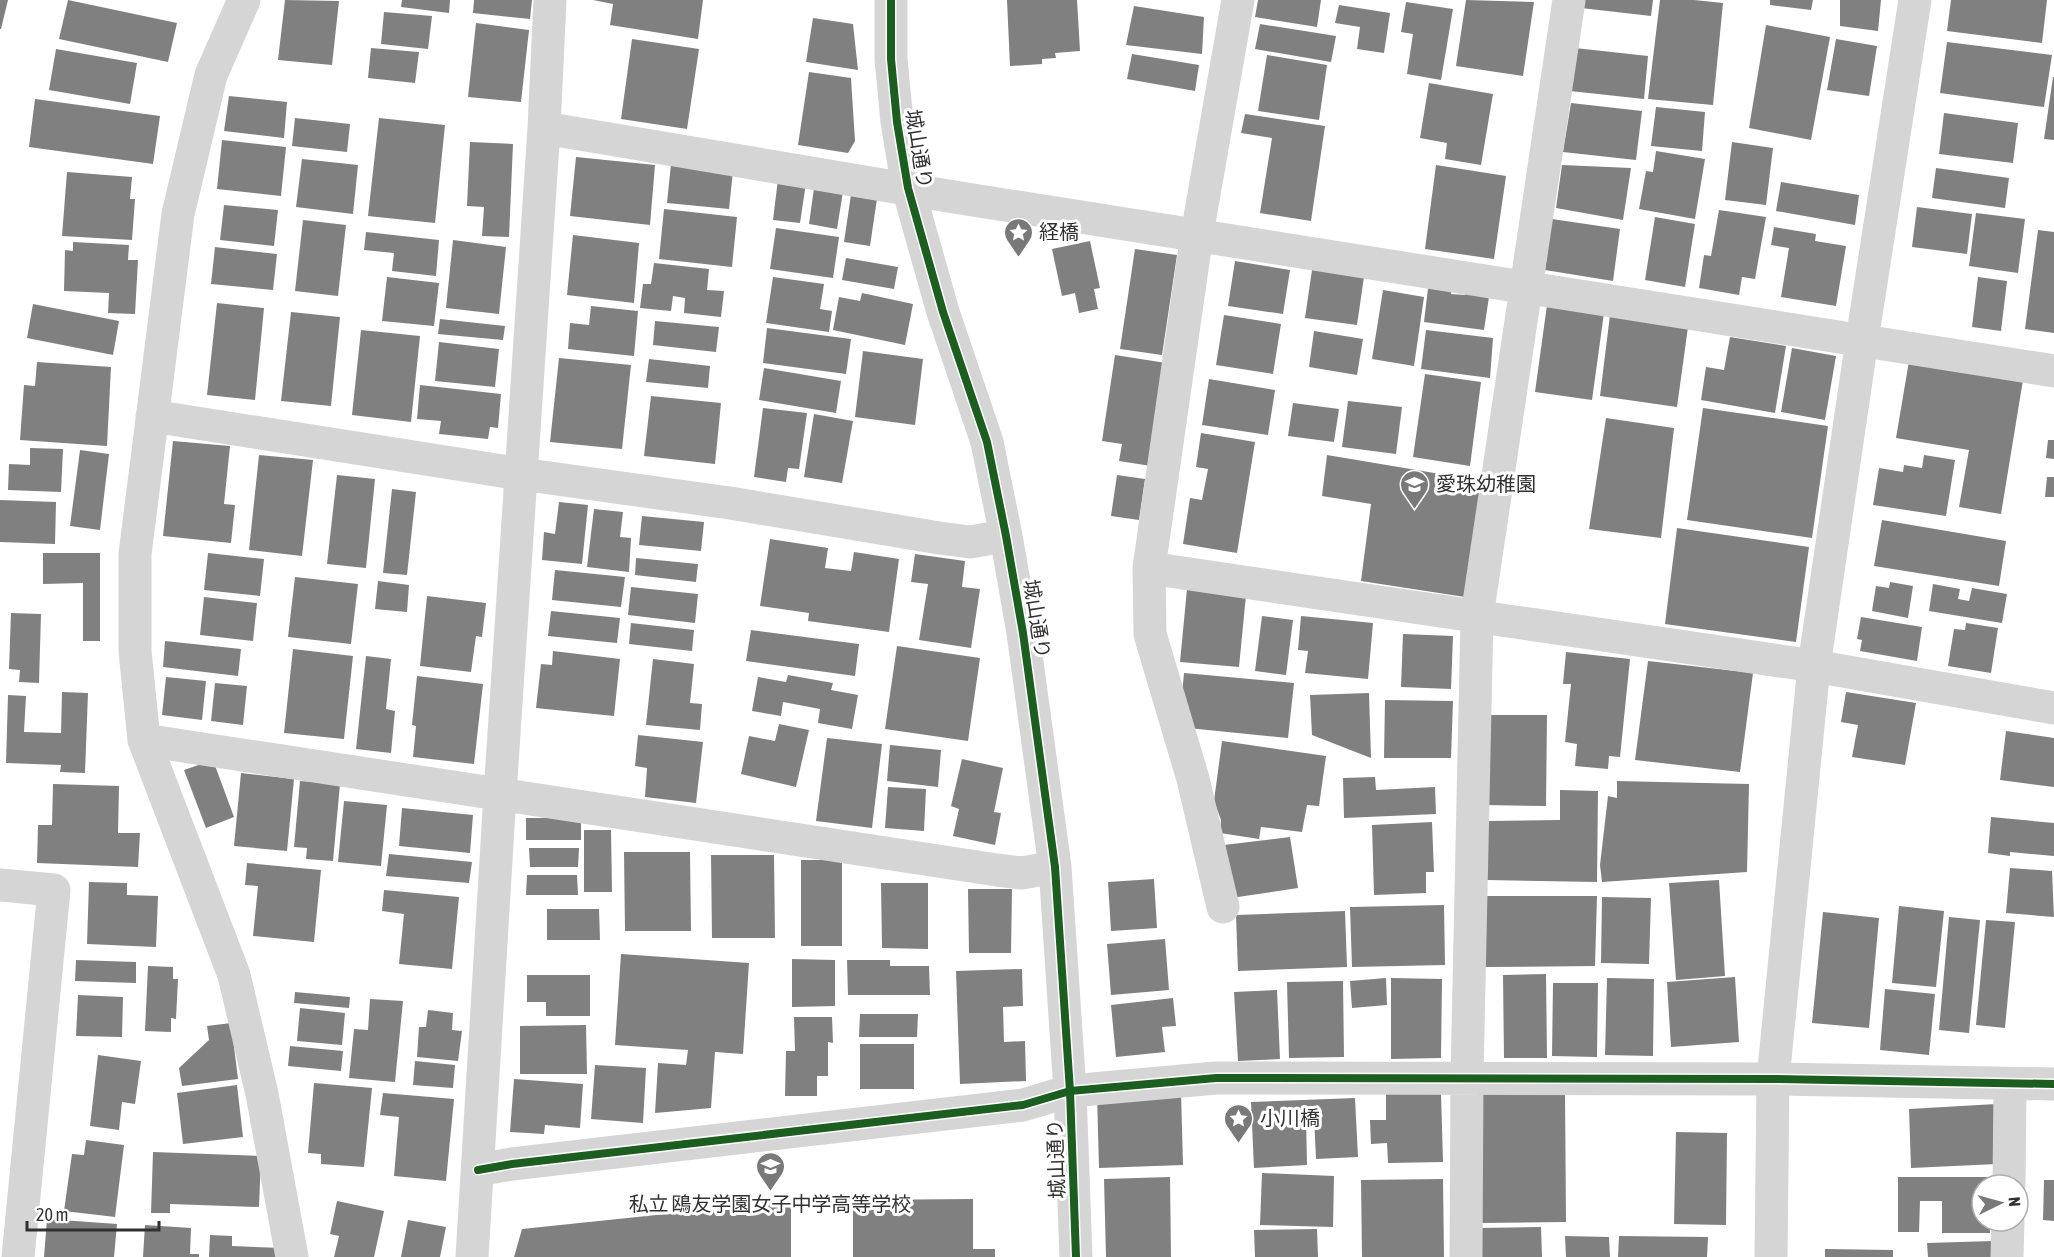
<svg xmlns="http://www.w3.org/2000/svg" width="2054" height="1257" font-family="'Asap Condensed','Noto Sans JP',sans-serif">
	<rect width="100%" height="100%" fill="#fff"/>
	<!-- building -->
	<path fill="#808080" d="M0,0h8l-7,29h-1z
		M68,0l109,23 -9,39 -109,-23z
		M285,0l54,1 -7,64 -54,-5z
		M402,0h48l-1,13 -48,-6z
		M474,0h58l-2,19 -57,-6z
		M593,0h110l-5,39 -88,-14 3,-21z
		M1007,0h70l3,51 -25,2 1,5 -14,1v5l-32,2z
		M1258,0h63l-4,27 -62,-10z
		M1466,0l68,2 -11,74 -67,-10z
		M1582,0h71l-2,16 -70,-8z
		M1660,0h34l29,3 -10,102 -65,-6z
		M1770,0h43l-2,10 -41,-5z
		M1840,0h41l-3,31 -38,-5z
		M1951,0h96l-5,43 -95,-12z
		M1406,2l47,7 -12,71 -34,-6 6,-40 -12,-2z
		M1339,5l51,8 -6,40 -27,-4 3,-22 -25,-4z
		M1134,6l70,11 -2,37 -76,-9z
		M384,12l48,4 -4,33 -47,-5z
		M813,18l40,6 5,46 -52,-8z
		M476,23l53,7 -8,72 -53,-5z
		M1260,24l76,12 -5,26 -76,-13z
		M1766,25l64,12 -19,103 -62,-12z
		M632,39l67,10 -12,80 -66,-10z
		M1836,39l41,7 -8,50 -42,-6z
		M1947,42l105,13 -8,52 -104,-14z
		M371,48l48,4 -4,31 -47,-5z
		M1575,48l73,8 -4,43 -74,-8z
		M56,49l81,14 -7,41 -81,-14z
		M1132,54l67,11 -4,26 -68,-12z
		M1267,55l60,10 -8,55 -61,-9z
		M809,72l42,6 4,63 -7,12 -50,-8z
		M2053,77h1v63l-10,-1z
		M1429,83l64,11 -12,71 -36,-6 2,-16 -27,-5z
		M229,96l58,6 -3,36 -60,-7z
		M35,99l125,17 -7,48 -124,-17z
		M1571,103l71,8 -6,49 -73,-8z
		M1656,107l49,5 -3,39 -51,-5z
		M1944,113l74,10 -5,40 -74,-9z
		M1245,114l80,12 -14,95 -51,-8 12,-75 -31,-5z
		M295,118l55,6 -3,28 -55,-6z
		M379,118l66,7 -10,98 -67,-7z
		M222,140l64,7 -5,49 -64,-7z
		M470,142l43,2 -4,93 -27,-1 2,-29 -17,-1z
		M1732,142l41,6 -7,57 -41,-5z
		M1656,151l49,8 -10,60 -56,-10 7,-38 7,1z
		M576,157l79,8 -5,60 -80,-9z
		M302,159l56,6 -5,49 -57,-7z
		M671,164l62,7 -4,38 -62,-6z
		M1436,165l70,11 -12,83 -69,-10z
		M1562,165l69,3 -8,52 -67,-12z
		M1936,168l73,10 -4,30 -73,-10z
		M67,172l65,5 -2,22h5l-3,41 -70,-4z
		M778,179l28,4 -6,40 -27,-3z
		M815,181l29,4 -7,44 -28,-5z
		M1781,182l78,13 -4,30 -79,-14z
		M852,188l26,4 -8,54 -26,-4z
		M224,205l54,5 -4,36 -54,-6z
		M1917,207l55,7 -5,40 -55,-7z
		M664,209l73,8 -5,50 -73,-8z
		M1719,210l47,7 -11,62 -13,-2 -3,18 -40,-7 5,-33 7,1z
		M1976,213l49,6 -7,54 -49,-7z
		M1655,217l40,7 -10,63 -40,-7z
		M1552,219l68,10 -7,52 -68,-11z
		M303,220l43,5 -8,71 -43,-5z
		M1774,227l42,7 -1,7 31,5 -10,60 -55,-9 8,-49 -18,-3z
		M776,228l63,9 -6,41 -63,-9z
		M2038,230l16,2v101l-29,-4z
		M366,232l73,8 -3,36 -44,-5 2,-18 -30,-3z
		M573,235l66,8 -5,60 -67,-8z
		M453,240l53,7 -7,67 -53,-6z
		M1090,241l10,47 -6,1 4,20 -19,4 -4,-20 -13,3 -10,-47z
		M73,242l56,3 -1,15h10l-3,54 -27,-1 1,-20 -45,-2 1,-41 8,1z
		M215,247l62,7 -4,36 -62,-6z
		M1135,249l42,6 -15,100 -42,-6z
		M846,258l52,9 -4,22 -52,-9z
		M1235,261l55,9 -7,44 -55,-8z
		M654,263l55,6 -2,21 17,1 -3,26 -37,-4 1,-15 -12,-2 -2,15 -31,-3 3,-24h8z
		M1313,263l52,7 -8,55 -52,-7z
		M387,277l52,6 -5,43 -52,-5z
		M773,277l51,7 -4,25 12,2 -3,21 -63,-9z
		M1978,277l29,4 -6,50 -29,-4z
		M1429,280l24,3 -2,11 14,1v-9l25,4 -6,40 -60,-8z
		M1383,290l41,7 -10,69 -42,-7z
		M862,293l51,11 -8,41 -72,-15 6,-33 21,4z
		M217,303l47,5 -9,92 -48,-5z
		M33,304l86,17 -6,34 -86,-17z
		M1547,305l57,8 -12,87 -57,-8z
		M591,306l47,5 -4,45 -66,-7 2,-26 19,2z
		M291,312l49,5 -9,89 -50,-5z
		M1224,315l57,9 -8,50 -57,-9z
		M1610,315l78,12 -11,80 -77,-11z
		M440,319l65,7 -2,14 -65,-6z
		M655,321l64,6 -3,25 -63,-7z
		M767,328l84,11 -5,35 -83,-11z
		M361,330l59,6 -9,86 -59,-7z
		M1426,330l67,8 -3,40 -69,-9z
		M1314,331l49,8 -6,36 -48,-8z
		M1730,337l56,9 -11,67 -74,-13 5,-33 18,3z
		M439,342l60,7 -4,38 -60,-6z
		M1792,348l44,8 -11,64 -44,-8z
		M863,351l60,8 -8,66 -60,-8z
		M1115,355l51,8 -15,103 -32,-5 3,-17 -20,-3z
		M559,358l72,7 -9,84 -72,-7z
		M649,359l61,7 -2,22 -62,-6z
		M1909,361l114,19 -22,134 -42,-7 10,-57 -73,-12z
		M37,362l74,5 -4,79 -87,-6 4,-55 11,1z
		M764,368l77,13 -5,32 -77,-13z
		M1425,374l56,8 -11,84 -57,-9z
		M1209,379l66,11 -7,45 -66,-10z
		M420,385l81,9 -3,34 -8,-1 -2,12 -49,-5 2,-13 -24,-2z
		M651,396l70,7 -6,61 -71,-8z
		M1348,401l54,6 -6,47 -54,-7z
		M1293,403l46,6 -5,33 -46,-6z
		M763,408l44,5 -8,56 -11,-1 -2,14 -32,-5z
		M1703,408l125,18 -16,112 -125,-18z
		M814,414l39,7 -11,62 -38,-6z
		M1606,418l68,10 -13,110 -72,-9z
		M1201,433l54,9 -18,111 -54,-9 7,-46 12,2 6,-31 -12,-2z
		M2048,440h6v19l-8,-1z
		M173,441l57,5 -6,58 11,1 -4,38 -68,-7z
		M30,448l33,1 -2,43 -53,-2 1,-26 21,1z
		M80,450l29,4 -9,76 -30,-4z
		M259,455l54,5 -11,96 -53,-6z
		M1327,455l155,26 -17,116 -104,-16 10,-77 -49,-8z
		M1924,455l31,5 -9,56 -73,-11 6,-37 24,4 1,-7 18,3z
		M337,475l38,4 -9,89 -39,-4z
		M1117,475l28,4 -6,41 -28,-4z
		M2047,477h7v20h-9z
		M392,489l24,3 -9,83 -24,-2z
		M0,500l56,2 -1,42 -55,-2z
		M559,502l29,3 -6,59 -40,-4 2,-28 11,2z
		M594,509l29,3 -3,25 11,1 -2,34 -42,-5z
		M642,516l62,6 -3,29 -62,-6z
		M1882,520l124,21 -7,45 -125,-20z
		M1677,528l132,19 -13,95 -131,-18z
		M770,539l58,9 -3,20 26,3 3,-19 45,7 -10,73 -81,-11 1,-8 -49,-7z
		M43,553h57v88h-17v-58l-40,1z
		M208,553l56,6 -4,37 -56,-6z
		M915,554l50,7 -3,26 18,2 -9,59 -52,-8 9,-56 -17,-2z
		M636,558l62,6 -2,18 -61,-7z
		M555,570l70,7 -4,30 -69,-7z
		M295,577l63,7 -7,60 -63,-7z
		M378,581l31,4 -2,27 -32,-3z
		M1890,582l23,4 -5,32 -36,-7 4,-25 13,2z
		M1933,584l27,5 -2,10 11,2 3,-13 35,6 -5,29 -73,-12z
		M631,587l67,7 -3,29 -67,-8z
		M1187,589l59,6 -7,72 -59,-5z
		M427,596l59,7 -4,34 -6,-1 -5,36 -51,-6z
		M204,597l53,6 -4,38 -53,-6z
		M551,611l69,7 -3,25 -69,-7z
		M11,613l30,1 -2,69 -20,-1 1,-12 -11,-1z
		M1262,616l31,4 -7,55 -31,-4z
		M1301,616l72,7 -5,56 -63,-6 3,-22 -10,-1z
		M1861,617l61,10 -5,34 -57,-10 2,-11 -5,-1z
		M631,623l63,7 -2,21 -63,-7z
		M1966,623l32,5 -7,45 -43,-7 6,-37 11,1z
		M751,630l108,14 -4,32 -109,-15z
		M1403,634l50,2 -2,53 -50,-2z
		M165,641l76,8 -3,27 -75,-9z
		M897,646l83,12 -12,83 -83,-12z
		M293,649l60,7 -9,83 -60,-6z
		M553,651l67,8 -6,57 -78,-8 5,-44 11,1z
		M1566,652l64,7 -10,98 -11,-1 -1,13 -33,-3 2,-22 -12,-2 6,-58h-8z
		M366,656l25,3 -5,50 9,2 -4,42 -35,-4z
		M653,659l41,5 -4,39 12,1 -2,26 -54,-5z
		M1648,661l105,12 -13,99 -105,-12z
		M1184,673l110,10 -6,55 -100,-10 -8,-12z
		M788,675l45,8 -2,7 27,5 -6,34 -34,-6 2,-14 -37,-7 -2,14 -29,-5 6,-34 28,5z
		M417,676l66,8 -9,80 -61,-7 3,-31 -4,-1z
		M166,677l40,4 -4,39 -40,-5z
		M215,683l32,3 -4,39 -32,-4z
		M62,692l26,1 -3,80 -25,-1 1,-7 -55,-2 2,-68 18,1 -2,36 37,1z
		M1846,692l70,11 -11,62 -53,-8 6,-32 -17,-3z
		M1369,693l2,65 -59,-23 -2,-40z
		M1385,700l68,1 -2,57h-67z
		M1486,715h61l-1,91 -61,-1z
		M779,724l30,6 -13,57 -55,-13 8,-38 26,5z
		M2006,731l48,7v49l-54,-7z
		M638,735l65,7 -7,61 -51,-6 2,-29 -12,-2z
		M827,738l55,6 -10,84 -56,-7z
		M1222,741l104,15 -7,50 -12,-1 -5,27 -41,-5 -2,12 -39,-6 1,-13 -7,-19z
		M890,745l51,5 -3,37 -51,-6z
		M962,759l41,9 -9,44 7,1 -6,32 -42,-9 6,-27 -8,-3z
		M213,760l21,57 -28,11 -22,-58z
		M241,773l53,6 -7,72 -53,-5z
		M1375,777l1,13 59,-3 1,27 -92,4 -1,-40z
		M300,781l40,3 -7,77 -27,-2 1,-11 -13,-1z
		M1617,781l132,3 -2,88 -145,10 -2,-17 8,-69 9,2z
		M53,784l66,2 -1,47h22l-2,34 -101,-4 1,-38h14z
		M888,787l38,2 -2,42 -39,-3z
		M1560,790l38,1 -1,91 -110,-2v-59l73,-1z
		M344,801l43,4 -6,61 -43,-4z
		M402,808l71,7 -3,38 -71,-7z
		M1991,817l63,6v33l-44,-4v4l-22,-3z
		M526,818h55v22h-55z
		M1432,822l2,50h-8v21l-52,2 -2,-70z
		M584,830h27l1,62h-28z
		M1290,837l8,51 -67,10 -7,-53z
		M529,848h50l-1,19h-48z
		M624,852h66l1,79h-66z
		M389,854l83,8 -3,21 -83,-7z
		M711,855h63l1,83h-63z
		M801,860h41v86h-41z
		M247,863l74,7 -7,72 -61,-6 5,-50 -13,-1z
		M2010,868l42,3 2,46 -48,-4z
		M527,875h50l1,20h-52z
		M1154,879l3,49 -46,3 -3,-49z
		M1719,880l6,96 -49,4 -7,-97z
		M89,882l38,1v12l31,1 -2,51 -69,-3z
		M881,883h47v66l-46,-1z
		M968,889h44l-1,64h-42z
		M384,890l75,7 -7,72 -53,-5 5,-50 -22,-3z
		M1486,896h111l-2,70 -110,1z
		M1602,897l49,1 -2,66 -48,-1z
		M1444,905l1,60 -93,2 -2,-60z
		M1899,906l45,5 -8,76 -44,-4z
		M547,909h52l1,31h-53z
		M1345,911l2,56 -109,4 -2,-56z
		M1823,912l56,6 -10,110 -57,-5z
		M1949,917l31,3 -11,113 -30,-3z
		M1986,920l29,2 -10,106 -29,-3z
		M1165,939l4,51 -58,5 -4,-51z
		M621,954l128,9 -6,91 -28,-2 -4,56 -56,5 3,-50 28,2 2,-15 -73,-5z
		M792,959l43,1v46l-43,1z
		M76,960l60,2v21l-61,-2z
		M847,960h43v6h39l1,29h-82z
		M148,966l25,1v12h5l-2,40 -5,-1v14l-26,-1z
		M1022,969l1,37 -20,1 1,35 21,-1 1,40 -66,3 -4,-113z
		M1546,974l1,84h-43l-1,-83z
		M527,975h63v41h-44v-14h-19z
		M1735,977l4,65 -68,5 -4,-65z
		M1386,978l1,27 -35,3 -2,-27z
		M1391,978l51,1 -1,79 -50,1z
		M1607,978l47,1 -1,77 -48,-1z
		M1343,981l1,76 -55,1 -2,-76z
		M1553,983h45l-1,74 -45,-1z
		M1885,989l50,5 -6,61 -49,-5z
		M1277,990l3,69 -42,2 -4,-69z
		M295,992l55,5 -1,11 -55,-5z
		M78,995l45,2 -1,40 -46,-1z
		M1173,998l3,28 -14,1 3,25 -49,5 -5,-52z
		M370,999l33,2 -8,81 -46,-4 5,-49 14,1z
		M300,1008l45,5 -3,32 -45,-4z
		M428,1010l25,3 -1,17 10,1 -4,30 -41,-4 2,-30h7z
		M860,1014h58l-1,23h-58z
		M794,1017h38l1,26 -5,-1v34h-11v20h-32l1,-45h9z
		M231,1023l7,56 -56,7 -3,-18 30,-28 -2,-14z
		M586,1025l1,49h-67v-48z
		M860,1044h54v45h-54z
		M290,1046l53,5 -2,20 -53,-5z
		M98,1055l43,6 -6,43 -13,-2 -3,28 -29,-4z
		M415,1061l40,4 -2,23 -40,-3z
		M595,1065l51,3 -3,55 -52,-4z
		M514,1079l69,5 -3,44 -35,-3 -1,9 -34,-2z
		M314,1083l58,5 -8,79 -43,-3v-10l-13,-1z
		M237,1085l6,52 -60,7 -6,-51z
		M1181,1092l2,73 -84,3 -2,-74z
		M383,1093l71,6 -8,82 -52,-5 5,-59 -19,-2z
		M1441,1093l2,69 -55,1 -1,-20 -16,1 -1,-24h16v-26z
		M1479,1093h86l1,129 -87,1z
		M1355,1098l3,59 -42,2 -2,-42h-8l1,48 -53,3 -3,-66z
		M1996,1104l1,60 -86,4 -2,-59z
		M1676,1132l51,1 -1,92 -52,-1z
		M86,1140l38,5 -9,72 -51,-6 8,-57 12,1z
		M153,1152l108,4 -2,51 -89,-3v9h-19z
		M1262,1173l72,3 -1,51 -73,-2z
		M1170,1177l1,80h-65l-2,-78z
		M1898,1177h92v8h-8v36h8v12h-48v-32h-22l-1,31h-21z
		M1443,1179l1,78h-82l-1,-77z
		M2044,1180h10v41l-11,-1z
		M973,1199v50h22v8h-142v-57z
		M337,1201l47,10 -10,46h-40l5,-21 -9,-2z
		M791,1201v56h-277l8,-28z
		M47,1219l70,5 -3,33h-70z
		M408,1220l38,7 -6,30h-39z
		M145,1225l46,3 -1,26h9v3h-56z
		M1541,1227l1,30h-62v-29z
		M1317,1229l1,28h-63l-1,-27z
		M210,1235l22,1v10l50,2v9h-73z
		M1565,1236l44,1 1,20h-44z
		M1619,1236l89,1 -1,20h-89z
		M1993,1241l1,16h-66l-1,-14z
		M1825,1249l68,1v7h-68z"/>
	<g fill="none" stroke-linecap="round" stroke-linejoin="round">
		<!-- minor -->
		<path stroke="#d5d5d5" stroke-width="33" d="M244,0l-33,75 -33,139 -43,340v97l9,89 90,235 28,119 30,163
			M891,0v59l6,63 11,66 35,124 44,130 19,94 17,97 32,234 15,224 6,166
			M544,128l410,69 1100,174
			M152,416l369,58 209,29 209,35 31,4 36,-6
			M1149,568l665,98 240,42
			M144,740l853,130 25,3 33,-6
			M0,885l54,5 -36,367
			M1223,907l-30,-128 -43,-145 -1,-66 48,-334 41,-234
			M478,1170l34,-6 511,-59 47,-14 146,-13 557,1 281,5
			M2009,1185l1,-101
			M472,1257l28,-463 44,-666 6,-128
			M1466,1257l1,-180 10,-461 92,-616
			M1771,1257l2,-178 41,-413 48,-326 53,-340
			M2007,1257l1,-36"/>
		<defs>
			<path id="cycleway" d="M891,0v59l6,63 11,66 35,124 44,130 19,94 17,97 32,234 15,224 6,166
				M478,1170l34,-6 511,-59 47,-14 146,-13 557,1 281,5"/>
		</defs>
		<!-- cycleway casing -->
		<use href="#cycleway" stroke="#fff" stroke-width="11"/>
		<!-- cycleway -->
		<use href="#cycleway" stroke="#1b5e20" stroke-width="8"/>
	</g>
	<!-- icons -->
	<defs>
		<symbol id="sight-pin" viewBox="-11 -11 22 30"><path d="M0 17L-7.5 6A9.5 9.5 0 1 1 7.5 6Z" fill="#797979" stroke="#fff"/><path d="M0-6L1.8-2.2L6-1.7L2.9 1.2L3.7 5.4L0 3.3L-3.7 5.4L-2.9 1.2L-6-1.7L-1.8-2.2Z" fill="#fff"/></symbol>
		<symbol id="school-pin" viewBox="-11 -11 22 30"><path d="M0 17L-7.5 6A9.5 9.5 0 1 1 7.5 6Z" fill="#797979" stroke="#fff"/><path d="M0-5L7-2L0 1L-7-2ZM-4 1L0 2.5L4 1V4Q0 6-4 4Z" fill="#fff"/></symbol>
	</defs>
	<g fill-rule="evenodd">
		<use href="#sight-pin" x="1002" y="216" width="33" height="45"/>
		<use href="#school-pin" x="1398" y="468" width="33" height="45"/>
		<use href="#sight-pin" x="1222" y="1102" width="33" height="45"/>
		<use href="#school-pin" x="754" y="1150" width="33" height="45"/>
	</g>
	<g text-anchor="middle" stroke-width="6" stroke-linejoin="round" paint-order="stroke">
		<!-- street labels -->
		<g font-size="20" fill="#313131" stroke="#fff">
			<text transform="translate(919 149) rotate(81)" y="7">城山通り</text>
			<text transform="translate(1037 619) rotate(81)" y="7">城山通り</text>
			<text transform="translate(1056 1159) rotate(-92)" y="7">城山通り</text>
		</g>
		<!-- poi labels -->
		<g font-size="20" fill="#313131" stroke="#fff" text-anchor="start">
			<text x="1039" y="239">経橋</text>
			<text x="1436" y="491">愛珠幼稚園</text>
			<text x="1260" y="1125">小川橋</text>
			<text x="770" y="1211" text-anchor="middle">私立 鴎友学園女子中学高等学校</text>
		</g>
	</g>
	<!-- north arrow -->
	<g transform="translate(2000 1203) rotate(85)"><circle r="28" fill="#ffffff" stroke="#adadad" stroke-width="1.5"/>
	<path d="M0-4.5L10 22L0 15L-10 22Z" fill="#797979"/>
	<text y="-9" font-size="16" font-weight="bold" text-anchor="middle" fill="#313131">N</text>
	</g>
	<!-- scale -->
	<path d="M27 1221v9h132v-9" fill="none" stroke="#313131" stroke-width="3"/>
	<text x="36" y="1221" font-size="18" fill="#313131" stroke="#ffffff" stroke-width="4.5" paint-order="stroke">20 m</text>
</svg>
